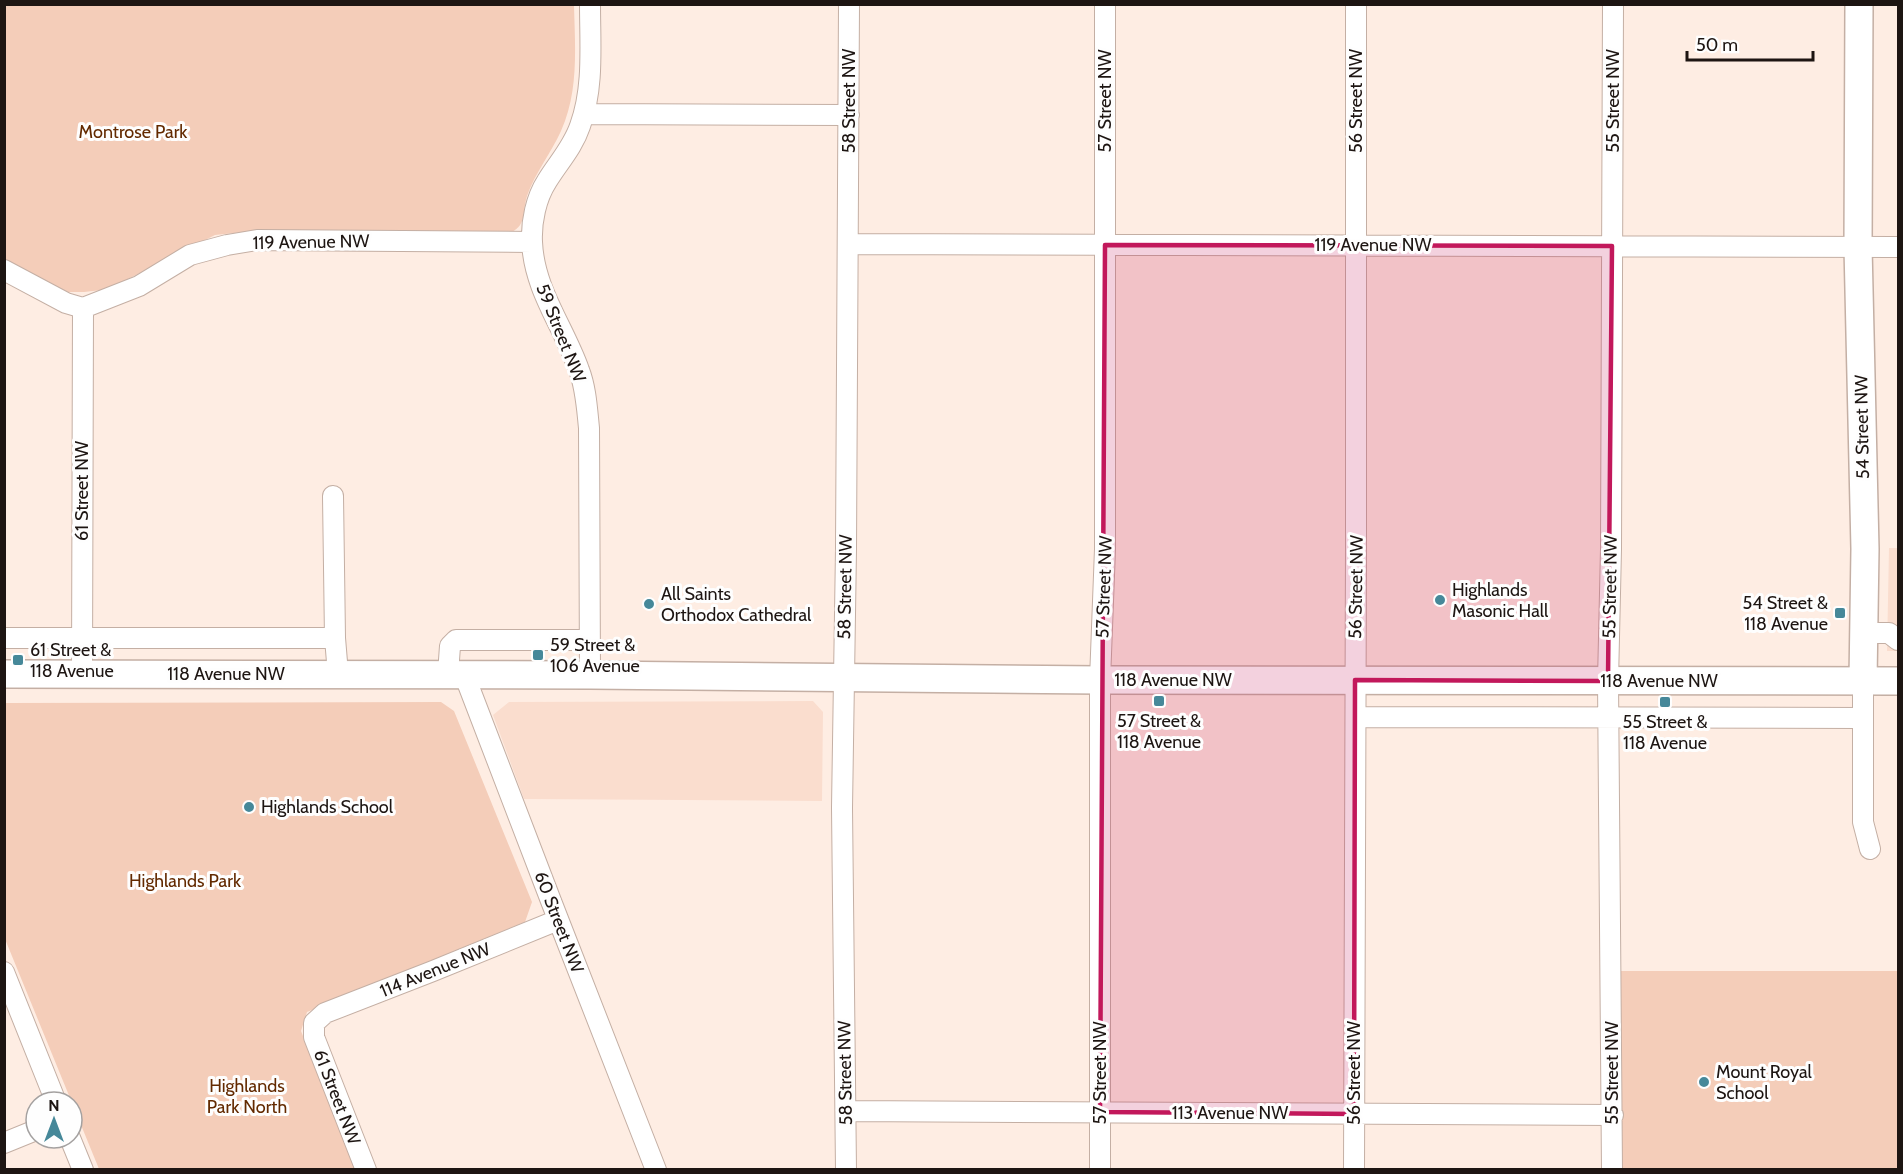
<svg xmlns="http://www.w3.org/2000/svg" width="1903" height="1174" font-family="Cabin,sans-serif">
	<rect width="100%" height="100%" fill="#feede3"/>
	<!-- built -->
	<path fill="#faddce" d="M1889,548h9v103h-11z
		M813,701l10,11 -1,89 -298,-2 -31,-84 16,-13z"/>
	<!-- green -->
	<path fill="#f4cdb9" d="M5,5h569c1,42 5,86 -13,126 -10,22 -26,42 -34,65 -5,16 0,32 -19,37l-264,-1 -29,3 -95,48 -18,7 -18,2h-16l-20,-6 -43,-26z
		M441,702l13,9 78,191 -7,20 -218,90 -6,19 55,138h-257l-94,-230v-236z
		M1619,971h279v198l-280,1z"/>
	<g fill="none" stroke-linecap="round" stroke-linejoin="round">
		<defs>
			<path id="street" d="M584,114l265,1
				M848,244l1050,3
				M4,270l62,33 17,5 56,-22 51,-31 37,-10 30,-5 275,2
				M333,496l2,142 3,36
				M1864,633h25l9,7
				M4,638h331
				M82,674l1,-366
				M448,674l2,-28 6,-6h133
				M464,674l87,227 105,269
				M590,675l-1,-247c-2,-19 -3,-40 -10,-58 -15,-43 -45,-80 -47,-128 -1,-20 4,-44 15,-61 11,-18 26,-34 33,-55 14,-38 10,-81 10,-122
				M1863,680v142l7,27
				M1356,717l506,1
				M4,972l52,130
				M846,1111l767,4
				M70,1138l13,32
				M4,1143l32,-13
				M366,1170l-52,-133v-14l11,-10 108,-42 125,-51
				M846,1170l-4,-362 4,-259 3,-545
				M1100,1170v-490l5,-131v-545
				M1354,1170l2,-621v-545
				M1612,1170l-4,-489 3,-132 2,-545"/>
			<path id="secondary" d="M1859,4l-1,243 7,302 -2,131
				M4,674l586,1 510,5 798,1"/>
		</defs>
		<!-- street casing -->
		<use href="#street" stroke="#c4afa4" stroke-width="22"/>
		<!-- secondary casing -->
		<use href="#secondary" stroke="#c4afa4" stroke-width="30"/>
		<!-- street -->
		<use href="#street" stroke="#fff" stroke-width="20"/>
		<!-- secondary -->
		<use href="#secondary" stroke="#fff" stroke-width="27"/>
	</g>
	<!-- marked area -->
	<path fill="#c2185b" fill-opacity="0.2" stroke="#c2185b" stroke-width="4.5" stroke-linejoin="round" d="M1105,245l507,1 -4,435 -253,-1 -1,434 -254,-2z"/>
	<!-- markers -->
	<g fill="#468899" stroke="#fefefe" stroke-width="2">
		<circle cx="1440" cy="600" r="6"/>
		<circle cx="649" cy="604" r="6"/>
		<rect x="1834" y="607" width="12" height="12" rx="3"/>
		<rect x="532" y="649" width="12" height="12" rx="3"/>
		<rect x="12" y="654" width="12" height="12" rx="3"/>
		<rect x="1153" y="695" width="12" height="12" rx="3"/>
		<rect x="1659" y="696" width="12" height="12" rx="3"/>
		<circle cx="249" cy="807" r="6"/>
		<circle cx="1704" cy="1082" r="6"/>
	</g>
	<g text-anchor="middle" stroke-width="6" stroke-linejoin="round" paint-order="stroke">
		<!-- street labels -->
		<g font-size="18" fill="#1d1512" stroke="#fefefe">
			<text transform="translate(849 101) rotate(-90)" y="6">58 Street NW</text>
			<text transform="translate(1105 101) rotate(-90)" y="6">57 Street NW</text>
			<text transform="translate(1356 101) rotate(-90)" y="6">56 Street NW</text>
			<text transform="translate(1613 101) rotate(-90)" y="6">55 Street NW</text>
			<text transform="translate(311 242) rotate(-1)" y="6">119 Avenue NW</text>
			<text x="1373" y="251">119 Avenue NW</text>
			<text transform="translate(561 333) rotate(68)" y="6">59 Street NW</text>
			<text transform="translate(1862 427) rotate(-91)" y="6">54 Street NW</text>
			<text transform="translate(82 491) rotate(-90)" y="6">61 Street NW</text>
			<text transform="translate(845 587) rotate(-89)" y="6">58 Street NW</text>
			<text transform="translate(1104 587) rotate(-88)" y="6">57 Street NW</text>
			<text transform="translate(1356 587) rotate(-89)" y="6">56 Street NW</text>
			<text transform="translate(1610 587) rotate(-89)" y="6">55 Street NW</text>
			<text x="226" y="680">118 Avenue NW</text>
			<text x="1173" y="686">118 Avenue NW</text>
			<text x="1659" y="687">118 Avenue NW</text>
			<text transform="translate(559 922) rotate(69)" y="6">60 Street NW</text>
			<text transform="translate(435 970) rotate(-22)" y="6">114 Avenue NW</text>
			<text transform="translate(845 1073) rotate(-91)" y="6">58 Street NW</text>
			<text transform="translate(1100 1073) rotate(-90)" y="6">57 Street NW</text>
			<text transform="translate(1354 1073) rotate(-90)" y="6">56 Street NW</text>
			<text transform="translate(1612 1073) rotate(-90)" y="6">55 Street NW</text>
			<text transform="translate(337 1097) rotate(69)" y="6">61 Street NW</text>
			<text x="1230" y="1119">113 Avenue NW</text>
		</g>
		<!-- park labels -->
		<g font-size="18" fill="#632a00" stroke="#fefefe">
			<text x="133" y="138">Montrose Park</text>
			<text x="185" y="887">Highlands Park</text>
			<text x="247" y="1092">Highlands<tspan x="247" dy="21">Park North</tspan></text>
		</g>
		<!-- poi labels -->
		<g font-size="18" fill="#1d1512" stroke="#fefefe" text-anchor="start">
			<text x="1452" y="596">Highlands<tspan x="1452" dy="21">Masonic Hall</tspan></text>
			<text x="661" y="600">All Saints<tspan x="661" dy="21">Orthodox Cathedral</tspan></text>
			<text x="1828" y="609" text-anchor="end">54 Street &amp;<tspan x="1828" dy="21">118 Avenue</tspan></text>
			<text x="550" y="651">59 Street &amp;<tspan x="550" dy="21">106 Avenue</tspan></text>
			<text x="30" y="656">61 Street &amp;<tspan x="30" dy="21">118 Avenue</tspan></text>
			<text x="1159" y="727" text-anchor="middle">57 Street &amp;<tspan x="1159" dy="21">118 Avenue</tspan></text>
			<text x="1665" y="728" text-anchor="middle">55 Street &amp;<tspan x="1665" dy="21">118 Avenue</tspan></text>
			<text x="261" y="813">Highlands School</text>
			<text x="1716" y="1078">Mount Royal<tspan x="1716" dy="21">School</tspan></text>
		</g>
	</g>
	<!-- border -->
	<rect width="1903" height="1174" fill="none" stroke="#1d1512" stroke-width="12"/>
	<!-- north arrow -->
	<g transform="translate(54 1120)"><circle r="28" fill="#fefefe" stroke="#a4a1a0" stroke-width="1.5"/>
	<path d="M0-4.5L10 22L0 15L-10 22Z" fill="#468899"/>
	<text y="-9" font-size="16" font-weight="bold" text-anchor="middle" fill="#1d1512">N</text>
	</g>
	<!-- scale -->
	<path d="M1687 51v9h126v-9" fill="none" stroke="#1d1512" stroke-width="3"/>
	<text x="1696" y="51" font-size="18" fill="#1d1512" stroke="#fefefe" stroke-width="4.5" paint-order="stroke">50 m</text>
</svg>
